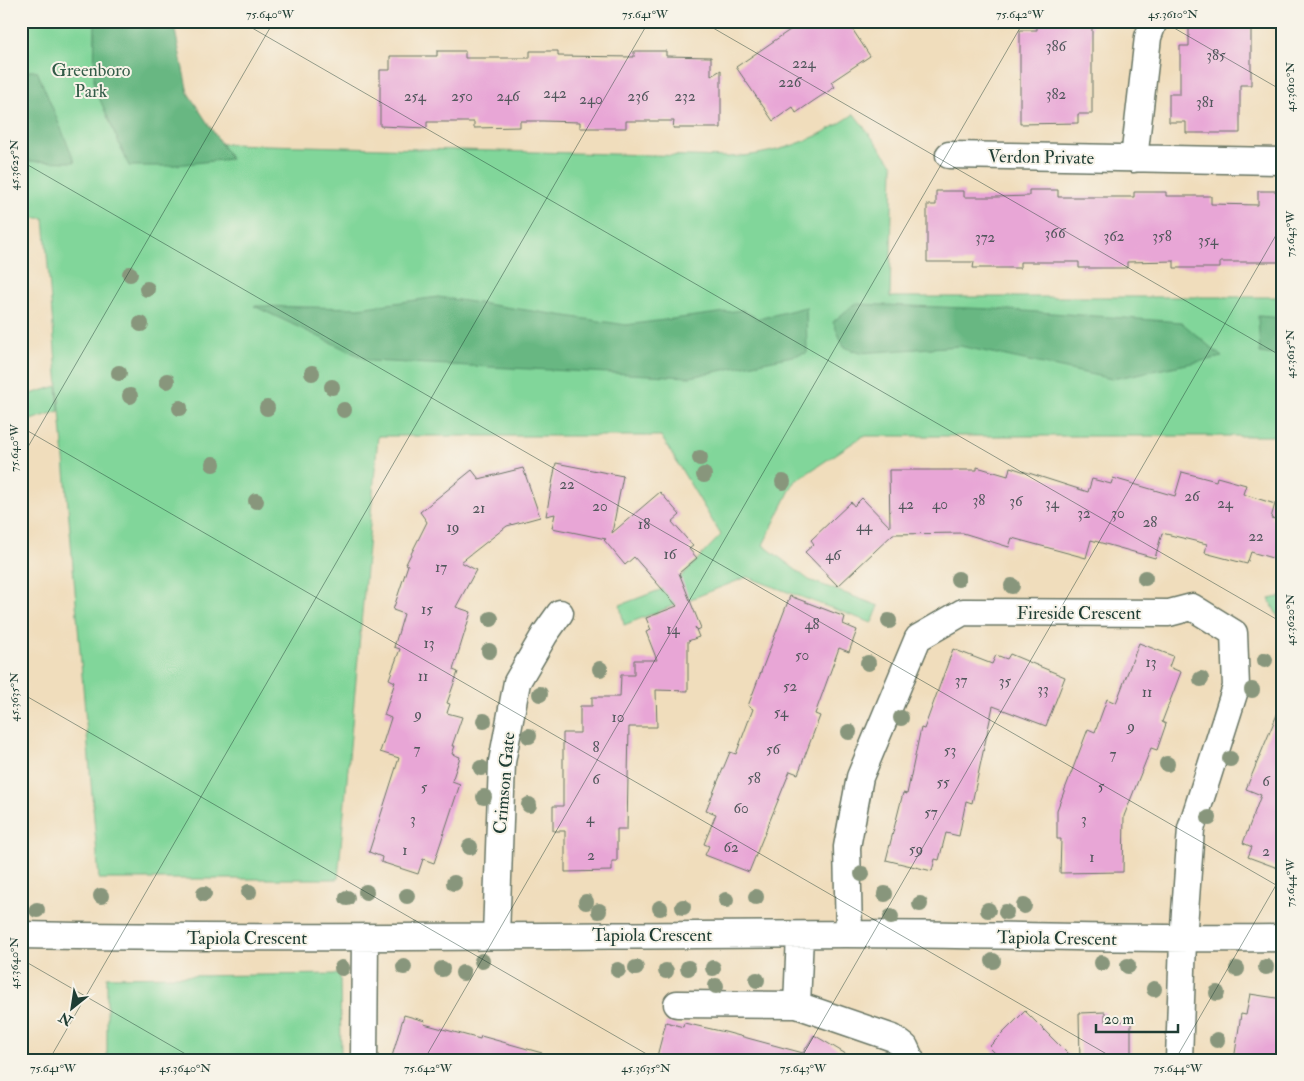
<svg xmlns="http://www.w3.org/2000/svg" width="1304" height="1081" font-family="'IM FELL Double Pica',serif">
	<rect width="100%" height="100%" fill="#f7f3e8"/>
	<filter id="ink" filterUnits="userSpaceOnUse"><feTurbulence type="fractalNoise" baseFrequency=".02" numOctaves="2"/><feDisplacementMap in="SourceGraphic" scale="10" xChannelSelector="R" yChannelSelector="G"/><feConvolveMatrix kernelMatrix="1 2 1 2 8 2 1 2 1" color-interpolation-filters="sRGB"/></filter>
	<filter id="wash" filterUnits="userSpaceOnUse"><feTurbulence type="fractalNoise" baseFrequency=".0096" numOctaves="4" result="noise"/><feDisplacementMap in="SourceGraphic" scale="20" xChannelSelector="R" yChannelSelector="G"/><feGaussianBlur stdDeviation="1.12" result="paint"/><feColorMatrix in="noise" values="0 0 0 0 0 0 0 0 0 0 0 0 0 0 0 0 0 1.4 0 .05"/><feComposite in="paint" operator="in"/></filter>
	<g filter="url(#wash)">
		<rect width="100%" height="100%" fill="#f0ddbc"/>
		<!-- green -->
		<path fill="#81d69a" stroke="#508a67" d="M21,21h130v121l577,15c47,-2 87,-16 126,-43l39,51 -3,132h393v139h-420l-69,46 -31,63 46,35 70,26 -7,17 -125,-46 -123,48 -4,-20 53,-20 48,-50 -60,-99h-283l-40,443h-239l-55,-661h-23z
			M57,386l2,25 -38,12v-26z
			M1283,596v20l-5,1 -9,-18z
			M340,974l1,86h-234v-83z"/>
		<!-- forest -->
		<path fill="#68b782" stroke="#447a5b" d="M95,21h78l15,72 43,66 -65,7h-37l-35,-80z
			M21,71h16l38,91 -54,-1z
			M438,297l188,28 116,-15 16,9 48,-12 1,46 -117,24 -320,-16 -116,-55 105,2z
			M854,304l140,5 187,13 41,35 -110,22 -152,-33 -101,7 -15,-6 -11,-25z
			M1258,316l25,2v38l-23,-3z"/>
		<g id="blocks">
			<!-- building -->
			<path fill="#e8a6d6" d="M803,21h44l23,35 -39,26 4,5 -20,13 -19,13 -3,-6 -20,14 -37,-54z
				M1037,21h55v93h-14v9l-58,1v-94h17z
				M1189,21h62v64h-11v48h-54v-11h-17v-28h11v-48h9z
				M437,51h28v7h65v-7h28v5l76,1v-6h32v5l45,1v19l10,-6v58h-48l1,-7h-48v7h-46v-6l-37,-1h-23v6l-46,1v-6h-47v6l-47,-2v-56h10v-14h47z
				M1029,190h29v7h76v-5h32v4h45v8l47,1v-14h25v71h-63v6h-46v-7l-47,1v6h-48v-6h-59v6h-47l1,-6h-47v-57h9v-14h28v6h32l33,-1z
				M556,463l67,13 -11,57 48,-41 20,23 -8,7 21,24 -4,3 8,9 -18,15 22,55 -3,2 -3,-3 4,10 -11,4v50l-32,-1 1,37h-28l-2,102h-10v32h-5v10l-47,1v-41h-12v-25h10v-73h17v-27h12v-9h28l1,-22h13v-15h23l-11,-28 5,-2 -5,-12 31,-12 -43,-49 -9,8 -21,-25 2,-1 -54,-11 3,-14 -9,2z
				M977,467l31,9 2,-9 78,25 4,-13 19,5 2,-6 62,18 7,-24 34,9 1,-4 29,8 -3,9 32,10 -4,14 12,3v40l-32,-9 -4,12 -42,-11 2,-9 -45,-11 -7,25 -64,-18 -5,18 -74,-20 -3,9 -46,-14 -70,1 -55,52 -33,-34 9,-8 -3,-4 21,-20 19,-18 3,4 8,-8 28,29 -1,-57h88z
				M523,468l17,49 -33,9 -46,36 15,8 -20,37 15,5 -18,58 5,2 -11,31 3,1 -3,9 15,4 -10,29h3l-3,8 8,3 -8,24 8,3 -26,79 -11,-4 -5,15 -37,-12 1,-5 -13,-5 30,-94 -19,-6 11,-34 -7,-3 11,-33 -6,-3 11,-30 -6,-2 10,-33 -11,-4 15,-45 -2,-1 21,-42 -7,-10 52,-42 7,9z
				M790,596l55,21 -2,7 14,6 -8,22 -10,-4 -24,66 5,2 -22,58 -8,-3 -41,101 -44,-17 4,-9 -5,-2 12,-30 -10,-4 24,-58 6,2 17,-45 -5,-3z
				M1139,643l34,13 -4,11 12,5 -19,50 4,2 -9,26 -6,-2 -27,68 -1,56 -63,1 1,-34h-4v-29l31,-81 7,3 12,-33 9,4z
				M953,649l39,15 4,-9 11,4 3,-5 55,23 -19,49 -53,-20 -21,97 -6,-2 -7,35 -13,-3 -7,27 -4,-1 -3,12 -46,-11 17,-67 4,1 14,-66 3,1z
				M1281,705h2v165l-35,-13 4,-10 -9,-4 18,-48 -15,-6z
				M1250,994l33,5v61h-49l7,-46 5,1z
				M1025,1011l49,49h-72l-13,-13z
				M1105,1012v10l26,-1v39h-51l-1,-47z
				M404,1015l21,6 -1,3 56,15 1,-3 61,17 -1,7h-150z
				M666,1022l17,5 1,-4 41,9 78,21 11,-18 42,25h-200z"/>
		</g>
	</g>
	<g filter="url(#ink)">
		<use href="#blocks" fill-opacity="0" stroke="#687564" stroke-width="1"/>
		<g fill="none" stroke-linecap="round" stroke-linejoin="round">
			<defs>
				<path id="minor" d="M949,155l334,6
					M1134,159l14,-122 6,-16
					M849,934l-2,-87 13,-70 58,-139 45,-26 206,1 23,-6 42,26 2,54 -45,142 -8,111 -4,120
					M21,935c275,5 550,0 824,-1 146,0 292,6 438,4
					M496,936l6,-174 15,-80 28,-48 15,-21
					M677,1004l120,1 96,33 12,9 6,13
					M797,1005l3,-70
					M364,1060l1,-123"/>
			</defs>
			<!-- minor casing -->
			<use href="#minor" stroke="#687564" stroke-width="29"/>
			<!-- minor -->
			<use href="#minor" stroke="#fff" stroke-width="26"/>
		</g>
		<!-- trees -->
		<g fill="#88967c">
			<circle cx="130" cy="274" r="8"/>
			<circle cx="147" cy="289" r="8"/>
			<circle cx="141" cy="324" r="8"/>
			<circle cx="119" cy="373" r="8"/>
			<circle cx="312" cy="373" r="8"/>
			<circle cx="167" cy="381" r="8"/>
			<circle cx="332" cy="387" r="8"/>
			<circle cx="130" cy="396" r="8"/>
			<circle cx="180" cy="408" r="8"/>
			<circle cx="267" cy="408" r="8"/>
			<circle cx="344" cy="410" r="8"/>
			<circle cx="700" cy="458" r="8"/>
			<circle cx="213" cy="464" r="8"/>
			<circle cx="704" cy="475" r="8"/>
			<circle cx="783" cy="482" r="8"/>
			<circle cx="256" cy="501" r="8"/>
			<circle cx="1145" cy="578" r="8"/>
			<circle cx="958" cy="579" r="8"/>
			<circle cx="1012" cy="586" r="8"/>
			<circle cx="491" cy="619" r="8"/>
			<circle cx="889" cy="621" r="8"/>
			<circle cx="489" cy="651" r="8"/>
			<circle cx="1265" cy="660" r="8"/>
			<circle cx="868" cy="663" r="8"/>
			<circle cx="600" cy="669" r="8"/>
			<circle cx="1201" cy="679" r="8"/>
			<circle cx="1252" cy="690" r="8"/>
			<circle cx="540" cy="694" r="8"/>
			<circle cx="901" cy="718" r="8"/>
			<circle cx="484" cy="721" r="8"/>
			<circle cx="849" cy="732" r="8"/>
			<circle cx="529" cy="736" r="8"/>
			<circle cx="1230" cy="759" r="8"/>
			<circle cx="1167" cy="764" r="8"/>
			<circle cx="481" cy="768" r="8"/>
			<circle cx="484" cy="797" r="8"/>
			<circle cx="529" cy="805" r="8"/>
			<circle cx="1209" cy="818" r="8"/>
			<circle cx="470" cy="847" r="8"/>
			<circle cx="862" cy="874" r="8"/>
			<circle cx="454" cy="883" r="8"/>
			<circle cx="249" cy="892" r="8"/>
			<circle cx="366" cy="892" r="8"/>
			<circle cx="204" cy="894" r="8"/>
			<circle cx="885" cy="894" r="8"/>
			<circle cx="101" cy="896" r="8"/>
			<circle cx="407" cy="896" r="8"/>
			<circle cx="756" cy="897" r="8"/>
			<circle cx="347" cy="898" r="8"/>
			<circle cx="726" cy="900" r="8"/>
			<circle cx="586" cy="902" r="8"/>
			<circle cx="920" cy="904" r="8"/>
			<circle cx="1024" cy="906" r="8"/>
			<circle cx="683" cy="907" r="8"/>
			<circle cx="660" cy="908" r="8"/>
			<circle cx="37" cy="910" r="8"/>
			<circle cx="988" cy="910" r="8"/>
			<circle cx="599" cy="911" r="8"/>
			<circle cx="1006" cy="912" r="8"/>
			<circle cx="891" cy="917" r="8"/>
			<circle cx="482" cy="961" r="8"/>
			<circle cx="993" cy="961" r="8"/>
			<circle cx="1102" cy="963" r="8"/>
			<circle cx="1128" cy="966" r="8"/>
			<circle cx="404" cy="967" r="8"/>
			<circle cx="1266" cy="967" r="8"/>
			<circle cx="342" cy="968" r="8"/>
			<circle cx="636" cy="968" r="8"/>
			<circle cx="688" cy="968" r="8"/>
			<circle cx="713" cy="968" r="8"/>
			<circle cx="442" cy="969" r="8"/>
			<circle cx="1237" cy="969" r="8"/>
			<circle cx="618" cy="970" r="8"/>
			<circle cx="666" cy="971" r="8"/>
			<circle cx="463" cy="973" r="8"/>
			<circle cx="757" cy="980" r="8"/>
			<circle cx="716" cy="986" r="8"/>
			<circle cx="1154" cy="989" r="8"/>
			<circle cx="1217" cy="993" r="8"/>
			<circle cx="1217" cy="1040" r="8"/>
		</g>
	</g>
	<!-- ticks -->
	<path fill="none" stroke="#1f3d34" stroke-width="1" stroke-opacity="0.45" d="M240,21l1043,602M701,21l582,336M1162,21l121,70M21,161l1262,728M21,427l1096,633M21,459l253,-438M21,693l636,367M21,959l175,101M49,1060l600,-1039M424,1060l600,-1039M800,1060l483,-837M1175,1060l108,-187"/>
	<g text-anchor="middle" stroke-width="4" stroke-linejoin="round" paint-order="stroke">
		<!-- number labels -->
		<g font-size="15" fill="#51575c">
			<text x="1056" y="51">386</text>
			<text x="1216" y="60">385</text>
			<text x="804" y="68">224</text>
			<text x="790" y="87">226</text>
			<text x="555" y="98">242</text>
			<text x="1056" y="99">382</text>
			<text x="415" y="101">254</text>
			<text x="462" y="101">250</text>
			<text x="508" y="101">246</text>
			<text x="638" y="101">236</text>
			<text x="685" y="101">232</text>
			<text x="591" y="104">240</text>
			<text x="1205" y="107">381</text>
			<text x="1055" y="238">366</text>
			<text x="1114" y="241">362</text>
			<text x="1162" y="241">358</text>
			<text x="985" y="242">372</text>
			<text x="1208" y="245">354</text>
			<text x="567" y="489">22</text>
			<text x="1192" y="501">26</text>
			<text x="979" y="505">38</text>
			<text x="1016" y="506">36</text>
			<text x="1052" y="508">34</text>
			<text x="1225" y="508">24</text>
			<text x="906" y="509">42</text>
			<text x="940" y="509">40</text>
			<text x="600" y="511">20</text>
			<text x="479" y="513">21</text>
			<text x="1084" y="518">32</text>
			<text x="1118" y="518">30</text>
			<text x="1150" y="527">28</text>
			<text x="644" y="529">18</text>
			<text x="864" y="531">44</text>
			<text x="453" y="532">19</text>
			<text x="1256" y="541">22</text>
			<text x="670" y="559">16</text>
			<text x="833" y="560">46</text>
			<text x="441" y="572">17</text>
			<text x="427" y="614">15</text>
			<text x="812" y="629">48</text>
			<text x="673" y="634">14</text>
			<text x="429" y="648">13</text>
			<text x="802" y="660">50</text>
			<text x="1151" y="667">13</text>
			<text x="423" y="681">11</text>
			<text x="961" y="685">37</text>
			<text x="1005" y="686">35</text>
			<text x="790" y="691">52</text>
			<text x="1043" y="694">33</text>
			<text x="1147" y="697">11</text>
			<text x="781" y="717">54</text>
			<text x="418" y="719">9</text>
			<text x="618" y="722">10</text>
			<text x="1131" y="731">9</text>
			<text x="596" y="752">8</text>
			<text x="417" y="754">7</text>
			<text x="773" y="754">56</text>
			<text x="950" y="755">53</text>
			<text x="1113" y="759">7</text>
			<text x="754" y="783">58</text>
			<text x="596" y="784">6</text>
			<text x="1266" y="786">6</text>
			<text x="943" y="787">55</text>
			<text x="1101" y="791">5</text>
			<text x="424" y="792">5</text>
			<text x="741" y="813">60</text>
			<text x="931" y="817">57</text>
			<text x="590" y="823">4</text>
			<text x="413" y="824">3</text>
			<text x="1084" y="824">3</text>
			<text x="731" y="852">62</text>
			<text x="916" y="854">59</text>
			<text x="405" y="855">1</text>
			<text x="1266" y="856">2</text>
			<text x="591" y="860">2</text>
			<text x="1092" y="862">1</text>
		</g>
		<!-- park labels -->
		<g font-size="18" fill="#335c48" stroke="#f7f3e8">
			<text x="91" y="76">Greenboro<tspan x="91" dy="21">Park</tspan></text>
		</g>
		<!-- street labels -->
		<g font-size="18" fill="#1f3d34" stroke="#f7f3e8">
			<text transform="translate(1041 157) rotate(1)" y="6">Verdon Private</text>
			<text x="1079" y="619">Fireside Crescent</text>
			<text transform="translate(504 783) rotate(-85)" y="6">Crimson Gate</text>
			<text x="652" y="941">Tapiola Crescent</text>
			<text x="247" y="944">Tapiola Crescent</text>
			<text transform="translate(1057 938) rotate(1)" y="6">Tapiola Crescent</text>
		</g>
	</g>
	<!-- margin -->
	<rect width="1304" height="1081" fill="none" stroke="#f7f3e8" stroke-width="55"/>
	<!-- north arrow -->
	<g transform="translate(72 1008) rotate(210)" stroke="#f7f3e8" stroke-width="4" paint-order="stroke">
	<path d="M0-4L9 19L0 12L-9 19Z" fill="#1f3d34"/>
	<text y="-8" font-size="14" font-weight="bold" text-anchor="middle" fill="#1f3d34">N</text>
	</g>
	<!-- scale -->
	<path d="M1096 1024v8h82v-8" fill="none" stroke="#1f3d34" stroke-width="2.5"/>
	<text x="1104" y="1024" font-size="15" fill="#1f3d34" stroke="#f7f3e8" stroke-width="4" paint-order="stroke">20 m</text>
	<rect x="28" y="28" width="1248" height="1026" fill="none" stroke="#1f3d34" stroke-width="2"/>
	<g font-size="12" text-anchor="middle" fill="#1f3d34">
		<text x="270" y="18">75.640°W</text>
		<text x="645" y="18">75.641°W</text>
		<text x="1020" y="18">75.642°W</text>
		<text x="1173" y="18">45.3610°N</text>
		<text transform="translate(1290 87) rotate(-90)" y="4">45.3610°N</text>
		<text transform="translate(14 165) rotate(-90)" y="4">45.3625°N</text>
		<text transform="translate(1290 234) rotate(-90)" y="4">75.643°W</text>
		<text transform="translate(1290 354) rotate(-90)" y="4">45.3615°N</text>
		<text transform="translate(14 448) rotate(-90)" y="4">75.640°W</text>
		<text transform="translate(1290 620) rotate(-90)" y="4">45.3620°N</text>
		<text transform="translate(14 697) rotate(-90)" y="4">45.3635°N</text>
		<text transform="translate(1290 883) rotate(-90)" y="4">75.644°W</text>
		<text transform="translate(14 963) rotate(-90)" y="4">45.3640°N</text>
		<text x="53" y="1072">75.641°W</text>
		<text x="185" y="1072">45.3640°N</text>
		<text x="428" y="1072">75.642°W</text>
		<text x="646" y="1072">45.3635°N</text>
		<text x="803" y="1072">75.643°W</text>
		<text x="1178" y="1072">75.644°W</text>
	</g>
</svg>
